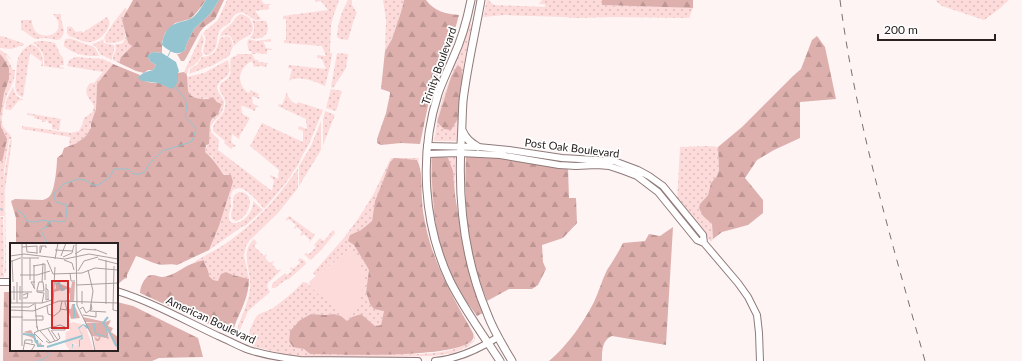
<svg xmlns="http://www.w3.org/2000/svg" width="1022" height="361" font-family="Lato,sans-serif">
	<defs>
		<pattern id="green-dots" width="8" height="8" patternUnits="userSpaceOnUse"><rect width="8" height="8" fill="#fcdbda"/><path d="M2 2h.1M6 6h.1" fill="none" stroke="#d8bcbb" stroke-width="1.8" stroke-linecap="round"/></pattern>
		<pattern id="forest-firs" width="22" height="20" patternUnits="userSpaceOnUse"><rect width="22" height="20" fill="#ddb0ae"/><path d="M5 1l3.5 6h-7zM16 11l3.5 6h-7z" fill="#be9795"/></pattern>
	</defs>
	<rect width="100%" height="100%" fill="#fef4f4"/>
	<!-- green -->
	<path fill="url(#green-dots)" d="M227,0h34l3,4h6l1,1h-2v4l-14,2 6,8c-2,1 -4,1 -6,1 -6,-2 -10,-10 -17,-7 -5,2 -6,6 -8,9 -3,4 -8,4 -10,8 -6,10 1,18 -12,25l-4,-1 -1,-3 3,-13 -3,-5 2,-2 13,-11z
		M315,0h24l-5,14 -3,11 -1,26v2h2c-1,12 -4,21 -7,33 -10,-4 -19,-9 -30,-7l-1,-1 -5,3 3,-12 -4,-1 1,-3 37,4 -4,-10 -5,-1v-3l9,1 -4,-10 -38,-3v-3h2v-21h-3v-3l45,-6 -7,-9 -6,1z
		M348,0h4v5l5,8 -3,6 -6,21 -8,-1 -3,-2c1,-13 4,-25 11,-37z
		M383,0h21l-2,9 -10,30 -7,12 1,-31z
		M487,0h2l1,2 4,3 51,2v-3h-6l3,-4h60l1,5 90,3 -4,10 -76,-1 -38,1 -11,-1 -60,-2 -20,2 -1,-1z
		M937,0h72l-11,10 -14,10 -42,-14 -6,-5z
		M125,8l3,2 -6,10c5,18 6,22 -14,23l-2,-1 -2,-4 10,-16z
		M53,14h8v5l3,12 -1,4 -3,4 -3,1 -12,-2 -10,1 -14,-10v-9h11c-1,26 42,16 21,-6z
		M240,14c5,1 9,3 11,7 6,13 -4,15 -12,20 -2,2 -3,3 -5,5 -1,-9 -5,-14 -14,-9 2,-8 6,-8 11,-13 4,-4 3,-6 9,-10z
		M107,17c8,8 -6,24 -16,25 -7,1 -15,-4 -22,-6l-2,-3v-6c6,-2 5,2 9,5l6,-1v2z
		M252,20c5,2 10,0 14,1 6,13 -4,20 -16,17 5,-6 5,-11 2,-18z
		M470,23l2,2 -7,34 -1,22 -13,-4 -14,45 22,-5 -1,24h-24l4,-26 5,-19 20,-50z
		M202,34l2,6 -3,11 2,4c-3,2 -4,6 -7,8 -4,5 -8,3 -9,11h-1l-2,-2z
		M0,36c8,1 15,5 23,7l1,2 -13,4 -11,-1z
		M126,36l2,7 4,3 -11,11 -2,6 -6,-3c-1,-6 5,-9 2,-16h5l3,-1z
		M227,36l3,2 2,4 1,4 -4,10 -16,9 -24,9 2,-6 6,-3 5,-8c13,-1 15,-7 18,-19z
		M66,39c7,-1 10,2 16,4 10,3 13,2 17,13 -13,0 -25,-1 -35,-10v-4z
		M103,39l1,4 10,2c1,6 -2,9 -2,15l-12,-6 -3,-6 -5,-4 7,-2z
		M249,39l7,2 15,-2v3l-8,-1 3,7 6,1v1h-5v4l-12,-1 1,1h-4l3,6h3l1,2 9,1v1h-1l-1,3 -5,-1 -7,1 -2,-6c-14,7 -16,22 -4,32l3,-3 8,4 -1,3h2l-1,2 -7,-3 1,8 5,2v1h-2l-1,4 -14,-6 1,9 8,4 -11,19 1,1 -1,1 -7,-5 -1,8 5,4 -1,1 -1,-1 -3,3 -7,-6 1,-2 -12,-10c-1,-11 11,-13 12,-25 2,-12 -9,-12 -4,-23 14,-7 8,-13 10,-25l8,-4h13l-1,-3h-2c-1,-4 -3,-9 0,-12z
		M38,41h7l10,2 5,11 3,4 1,7h-4v2l4,1 -1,1 -19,-3c1,-10 -2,-18 -11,-23z
		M31,44c10,3 12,12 12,22h-2l1,-4 -12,-9 -7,44c-11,-3 -7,-14 -7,-22 1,-7 0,-13 3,-19 3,-6 7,-9 12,-12z
		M0,50c8,4 12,9 14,18l-3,-8 -6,-6 8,16h2c0,11 -4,15 -8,25 -2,5 -6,22 -5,28 1,7 9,10 10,16h-3l-5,32v45h-4z
		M337,53l11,1 -2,14 -13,20 -2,-1z
		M76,57l27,2 10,5 -16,20 -1,25 -5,14v5l-5,8 -9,7 -8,3 1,-9 -48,-8v-3l49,7 8,-2 3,-6 2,-7c6,-4 9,-4 10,-12 -5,-9 -12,-13 -4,-23h4l9,-11 -36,-6 2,-6z
		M228,60c2,9 3,15 -5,19 -3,2 -3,2 -5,5 -4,8 6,12 6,19 0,4 -2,9 -4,12 -4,6 -13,10 -8,18 2,2 5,5 7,7l-1,10 54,41 2,-11 -4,-3 1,-2 7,4 1,-9 -29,-24 12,-23 41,19v-11l-5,-2 1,-3 8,3 -1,-10 -28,-13 1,-2 3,1 5,-13c1,6 4,10 10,12l1,-2 25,8 -14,34 -7,12 -4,9 -13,19 -21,25c-5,-6 -17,-21 -25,-21 0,0 -6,2 -6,2 -4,7 -2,8 -2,16 -1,7 -4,8 -1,16 11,5 24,-10 23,-21l10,9 -19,17 -1,-1 -34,24 10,-24 14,-44 -13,-12 -8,-13 -7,-5 5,-20v-9l10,-13 2,-6 -12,-6 -9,1 -12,-4 -1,-4 -1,-14 17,-4z
		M13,87c2,6 3,11 10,12v1h-4l-8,10 -6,-1 2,-11z
		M331,89l11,2 -6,20 -10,-3z
		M325,111l10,4 -12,30v-26z
		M27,113l34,6 -2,11 -7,-1v-5l-4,-1v-2l-2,-1 -1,2h-3v-2l-8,-2v-2l-7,-1z
		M321,121v29l-22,36v-20l12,-20z
		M10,140h2l-7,50 1,83h-2l1,-12 -1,-84z
		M707,146l11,1 1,23 -2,6 -6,7 -3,12 -8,9 3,12 9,8 1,15 -2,3 -34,-40 3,-55z
		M432,155l24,1 -1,39 -1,-17 -23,-15 4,59c-6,-18 -5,-45 -5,-65z
		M391,158h28l-1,4 -1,-2h-26l-16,41 -3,20 -11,9 -11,5 4,10 15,25 -3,22 4,12 14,7 -3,14 -6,1 -14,-12 -9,3 -5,4 -6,-5 -7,-2 -9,1 -14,-1 -11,6 -10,11 -1,10 15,8 6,5c24,0 49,0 74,0 29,0 65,3 90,-14v-4c2,5 -1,7 -4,8v2l-17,7 -21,3 -47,1h-80l-21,-3 -28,-7 -7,-3 1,-2 -3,-1c2,-8 5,-18 9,-24 4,-5 11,-5 17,-9 11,-8 21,-16 30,-26l4,1 13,12 43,-21 -5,-14 -8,-12 -27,24 -7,4 -3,-3 30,-34 15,-20 15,-24z
		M298,168v20l-20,25 -28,27 -4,6 -2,10 5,23 -16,-4 -7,-3 -8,9 -5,-1 -4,-4c0,-7 -4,-9 -5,-16l-11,3c10,-7 22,-12 32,-19 31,-22 52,-45 73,-76z
		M239,192c18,0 11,26 -3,29l-4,-2 -1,-4c0,-3 2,-6 2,-9 1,-8 -2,-10 6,-14z
		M289,216l26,19 -6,8 1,-3 -6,-6 -3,2 -1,-1 2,-3 -5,-5 -2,2 -1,-1 2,-3 -7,-6 -3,2v-2z
		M0,217h3l1,40 -1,17h1v3h-4z
		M333,230l2,2v1l-13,16 -11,11 -2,-1 -5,-5 2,-1 3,1 7,-7 -2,-2 6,-7 4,3z
		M254,239l3,4 -3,3 10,10 2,-2 1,1 -2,3 5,5 3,-2 1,1 -2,2 6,7 2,-2 1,1 -13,13 -1,4 3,5 -1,1 -21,18 -11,26 -2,-1c4,-16 13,-30 15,-47 2,-19 -11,-35 4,-50z
		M300,258l5,3 1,3 -17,15 -5,2 -9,7h-3v-4l13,-11 2,2 5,-4 -2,-3 1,-1 2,2 7,-6 -2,-3z"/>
	<!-- forest -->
	<path fill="url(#forest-firs)" d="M133,0h73l-9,12 -7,7 -15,4 -10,10 -3,9v11l-9,-1 -5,3v2l2,4 6,4 -3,5h-5l-4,3 -8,-2 -17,-8 2,-6 11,-11 -4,-3 -6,-23z
		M219,0h5l-9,19 -11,8 -4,5 -14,26 -2,3h-3l-4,-7h2l6,-4 2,-7 7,-14 16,-15z
		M404,0h22c8,11 19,14 33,15l-9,32 -19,44 -11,53 -19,-1 -20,2 -4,-2v-4l9,-26 4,-19v-2l-9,-3 4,-38 7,-12 10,-30z
		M602,0h91v8l-91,-3z
		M817,36l8,11 11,52 -36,3v36l-26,12 -17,10 -12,18 18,22v13l-15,12 -26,7 -9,7 -1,-15 -9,-8 -4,-8 1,-4 8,-9 3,-12 6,-7 2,-6 -1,-23 24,-20 51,-51 8,-7 11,-29z
		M0,54l4,5 5,9v11l-5,14 -4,24 1,10 6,12 -4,19 -1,3h-2z
		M113,64l27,11 -1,3c5,4 12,5 19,5l20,-10 6,-1 3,3 1,16 2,4c7,4 15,6 23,2l4,5 5,2 -4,10 -6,5 -2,4 -1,21 -3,1 -1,7c9,7 12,14 19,23h7l2,7 -14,44 -10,24 -32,15c-7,-2 -14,1 -20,-1 -7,-2 -14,-6 -21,-8l-9,19v3l-3,1 -7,6v-41h-101v-26l-5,-17 4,-2 28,1c3,-1 7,-3 8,-6 4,-6 6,-28 6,-36l5,-4 2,-6 13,-5 9,-7 5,-8v-5l5,-14 1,-25z
		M457,66l4,1 2,14 -4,36 -8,13 -7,-1 -7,-7 14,-45z
		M437,156l11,2 5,13 2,24 10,61 9,32 9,25 -6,3c-17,-22 -32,-50 -38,-77 -4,-14 -5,-28 -6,-42 -1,-13 -2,-27 -1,-40z
		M466,156l35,2 67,10 1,30h7l1,25 -14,15 -21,7 1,17 3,7 -8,16 -6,4h-23l-22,12c-4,-11 -9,-23 -12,-35 -9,-35 -11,-74 -9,-110z
		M394,158l23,2c6,11 4,27 5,39 0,9 2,19 4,28 8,38 28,72 47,106 12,28 -146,21 -163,21l-6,-5 -11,-2 -4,-6 1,-10 10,-11 11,-6 14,1 9,-1 7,2 6,5 5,-4 9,-3 14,12 6,-1 3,-14 -10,-2 -4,-5 -4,-12 3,-22 -15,-25 -6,-4 2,-6 11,-5 11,-9 3,-20 8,-20 7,-19z
		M673,227l-7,118 -54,-9c-10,4 -10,15 -10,25h-53c19,-16 34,-38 45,-59 5,-11 8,-22 13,-32 6,-9 11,-17 16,-27l22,-2 4,-7 11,2z
		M204,260c1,7 5,9 5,16l4,4 5,1 3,-7 5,-2 7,3 16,4c0,16 -7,29 -13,43 -2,4 -2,8 -4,12h-2l-90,-41c0,-5 3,-13 8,-17 5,-3 10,1 15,1 9,-1 18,-8 26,-12 5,-2 10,-4 15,-5z
		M4,292h7v58h106v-48l16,4 65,32 5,19 -44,1 -7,3h-149z"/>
	<!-- pitch -->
	<path fill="#fcdbda" d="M350,248c3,4 7,8 9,13 9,20 4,44 -12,59l-25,-26 -2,2 -9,-9 -2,-5 9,-8h1l3,-3 1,1z"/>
	<!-- water -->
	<path fill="#94c4cf" d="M206,0h13l-9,14 -16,15 -7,14 -2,7c-8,7 -16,1 -23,-5 1,-11 6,-20 18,-23 4,-1 9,-2 12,-4 6,-4 10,-12 14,-18z
		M153,52l9,1 14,9 3,9 -1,2c0,7 0,12 -6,16l-14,-6 -16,-2 -4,-3c3,-5 10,-7 15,-8l3,-5 -6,-4 -2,-4v-2z"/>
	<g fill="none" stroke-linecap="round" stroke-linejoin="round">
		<!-- stream -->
		<path stroke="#94c4cf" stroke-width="1" d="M167,58l4,-8
			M0,209h2
			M17,210l7,5 2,5 1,1 8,1 8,-2 7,2
			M48,244l-6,-11 -1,-3 2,-2h3l4,-7c6,-1 9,2 15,0l1,-3 1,-13 -11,-3 -2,-5v-4l10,-9 14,-5 7,1 8,5h5l12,-8 4,-8h14l5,5h6l6,-2 4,-8 13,-13 26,-8 4,-2 4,-12c-3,-5 -7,-8 -11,-12l2,-11 -2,-7 -10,-13
			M38,361l2,-1h2l6,-4v-3l-4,-3"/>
		<defs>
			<path id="tertiary" d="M427,146l51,1 31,3 53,8 52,3 24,9 11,6 14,10 40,49 1,8
				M427,154l33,-1 40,2 59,10 17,1 21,-1 12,1 15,5 13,5 21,16 39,48 7,3 34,40 10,14 9,18 2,18 1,28
				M0,282h11
				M117,291c35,11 67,29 101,45 10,4 20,10 31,14 16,5 33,8 51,10l118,1
				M435,361c23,-2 44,-12 63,-24"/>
			<path id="secondary" d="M471,0c-4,20 -9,39 -18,58 -5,12 -11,24 -15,36 -19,60 -15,130 12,187 14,28 33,54 50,80
				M481,0c-6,34 -14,67 -18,101 -1,15 -1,29 -2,43 -3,58 3,115 26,169 6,17 16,33 25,48
				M462,130c4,9 8,12 16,17"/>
		</defs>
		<!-- tertiary casing -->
		<use href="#tertiary" stroke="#907a7a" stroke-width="8"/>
		<!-- secondary casing -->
		<use href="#secondary" stroke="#907a7a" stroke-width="9"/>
		<!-- tertiary -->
		<use href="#tertiary" stroke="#fff" stroke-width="6"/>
		<!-- secondary -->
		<use href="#secondary" stroke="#fff" stroke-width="7"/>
		<!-- rail -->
		<path stroke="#797070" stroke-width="1" stroke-dasharray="7 7" stroke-linecap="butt" d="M840,0c16,123 52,242 85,361"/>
	</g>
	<g text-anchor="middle" stroke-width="3.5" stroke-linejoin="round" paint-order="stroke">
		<!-- street labels -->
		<g font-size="11" fill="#2a2222" stroke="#fff">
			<text transform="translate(439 66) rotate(-70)" y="4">Trinity Boulevard</text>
			<text transform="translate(572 148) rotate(7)" y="4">Post Oak Boulevard</text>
			<text transform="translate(211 320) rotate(25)" y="4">American Boulevard</text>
		</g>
	</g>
	<!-- overview -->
	<g transform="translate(10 243)">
		<rect width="108" height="108" fill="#fef4f4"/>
		<path d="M63,79l11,3 -6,3 5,9 -3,3v6l-7,-3 -1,8h-2l-5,-8 1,-11 4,-2 -2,-6zM73,82l4,5 7,21h-21v-7l6,3 1,-7 3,-1 -4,-10zM97,87l11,19v2h-23l-1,-15 13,3 2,-2z" fill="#fcdbda"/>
		<path d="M45,39l16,6 1,-6h3l-1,20 -12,-2h8v-6l-3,-5 -14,3 3,-4zM62,61h2l6,14 -9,1 -3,-10h3zM73,74l22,5 6,-2 -3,6 5,2 -2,4 7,5v12l-11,-19 2,9 -8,-2 -2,4h-3l-2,-4 4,2 1,-2 -7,-1 -7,-13 16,-1h-16zM21,87l8,15 1,-3 3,5 -5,-1 -5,-8 -10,-4h9l-9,-2z" fill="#ddb0ae"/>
		<path d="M83,80l2,1 1,9 9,3 2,-1 -1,-6 2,-1 10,19 -3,-1 -8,-17 1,6 -4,2 -9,-3 -2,-10 -6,5 -4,-4 -4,4 4,7v3l-3,1v7l-7,-3 -1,7v-7l7,2v-6l4,-3 -5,-9 5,-4 7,3z" fill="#94c4cf"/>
		<path fill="none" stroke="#94c4cf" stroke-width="2" d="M46,41l3,-1 3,7 3,-1M64,61v14M97,85l-4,-5 5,-6M13,91l11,1 2,8M27,97l1,6h6M37,104l35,-11"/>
		<path fill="none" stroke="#a9a0a0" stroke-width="1" d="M16,0l1,9 10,1M66,0l1,62 15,31 3,15M32,3l-2,7v-7h6v2M12,4l15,-1v8M84,6l13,5M45,7l18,1M65,11l8,-5 13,1M0,13l14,-2 41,5 24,-5 29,5M51,13l5,-13M12,14v-14M53,14l9,-4 2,-8M20,15v22M12,16v87M45,16l3,-16M88,16l20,5M2,17l1,22M37,17l6,14 29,-1 13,-5 23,2M54,17l8,3 2,7M96,17v44M0,19l10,-4h19M23,23l12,-2v16M104,23l-1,44 5,1M0,27l1,33M78,27l5,21 -3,20M68,28l6,-10 14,-4M60,30l1,8h4M10,32h17l13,-4M25,39h-4l4,7M32,39l1,-19M36,41v16l3,-1M67,42l41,-2M24,45v-23M36,45l2,2v10M27,48h7l-1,-9h-4l-2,8v2l7,1 -2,10M0,49h22M13,55h4l1,-5 -5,2M4,57v-14M10,57v-14M0,60h32l10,-3M7,60v-21M25,60l2,25M43,61l2,-37M72,61v-13M37,63l1,8 6,2 6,-5 2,-10M0,64h19l5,-3M50,66l7,1 -2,-8M70,66l3,-2 3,6 6,-4 -1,-5M0,67l23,1 26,-10 59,2M80,68l16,1M73,72l13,2v-5M0,74h13M13,77h20v-4h-8M27,83l1,5 22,-6 5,2M38,86l7,12M41,87l7,10M42,87h13v-3M28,88l-4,2 9,9M30,88l11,12M36,98l3,2 9,-3 2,-2 -2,-5M15,100l10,2 -4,6M13,108l2,-11h7v3"/>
		<path fill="#d62828" fill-opacity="0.15" stroke="#d62828" stroke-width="2" d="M42,38h16v47h-16z"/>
		<rect width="108" height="108" fill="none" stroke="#2a2222" stroke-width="2"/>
	</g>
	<!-- scale -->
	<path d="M878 34v6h117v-6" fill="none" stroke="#2a2222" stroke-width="2"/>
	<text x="884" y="34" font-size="12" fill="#2a2222" stroke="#ffffff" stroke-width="3" paint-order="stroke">200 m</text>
</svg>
